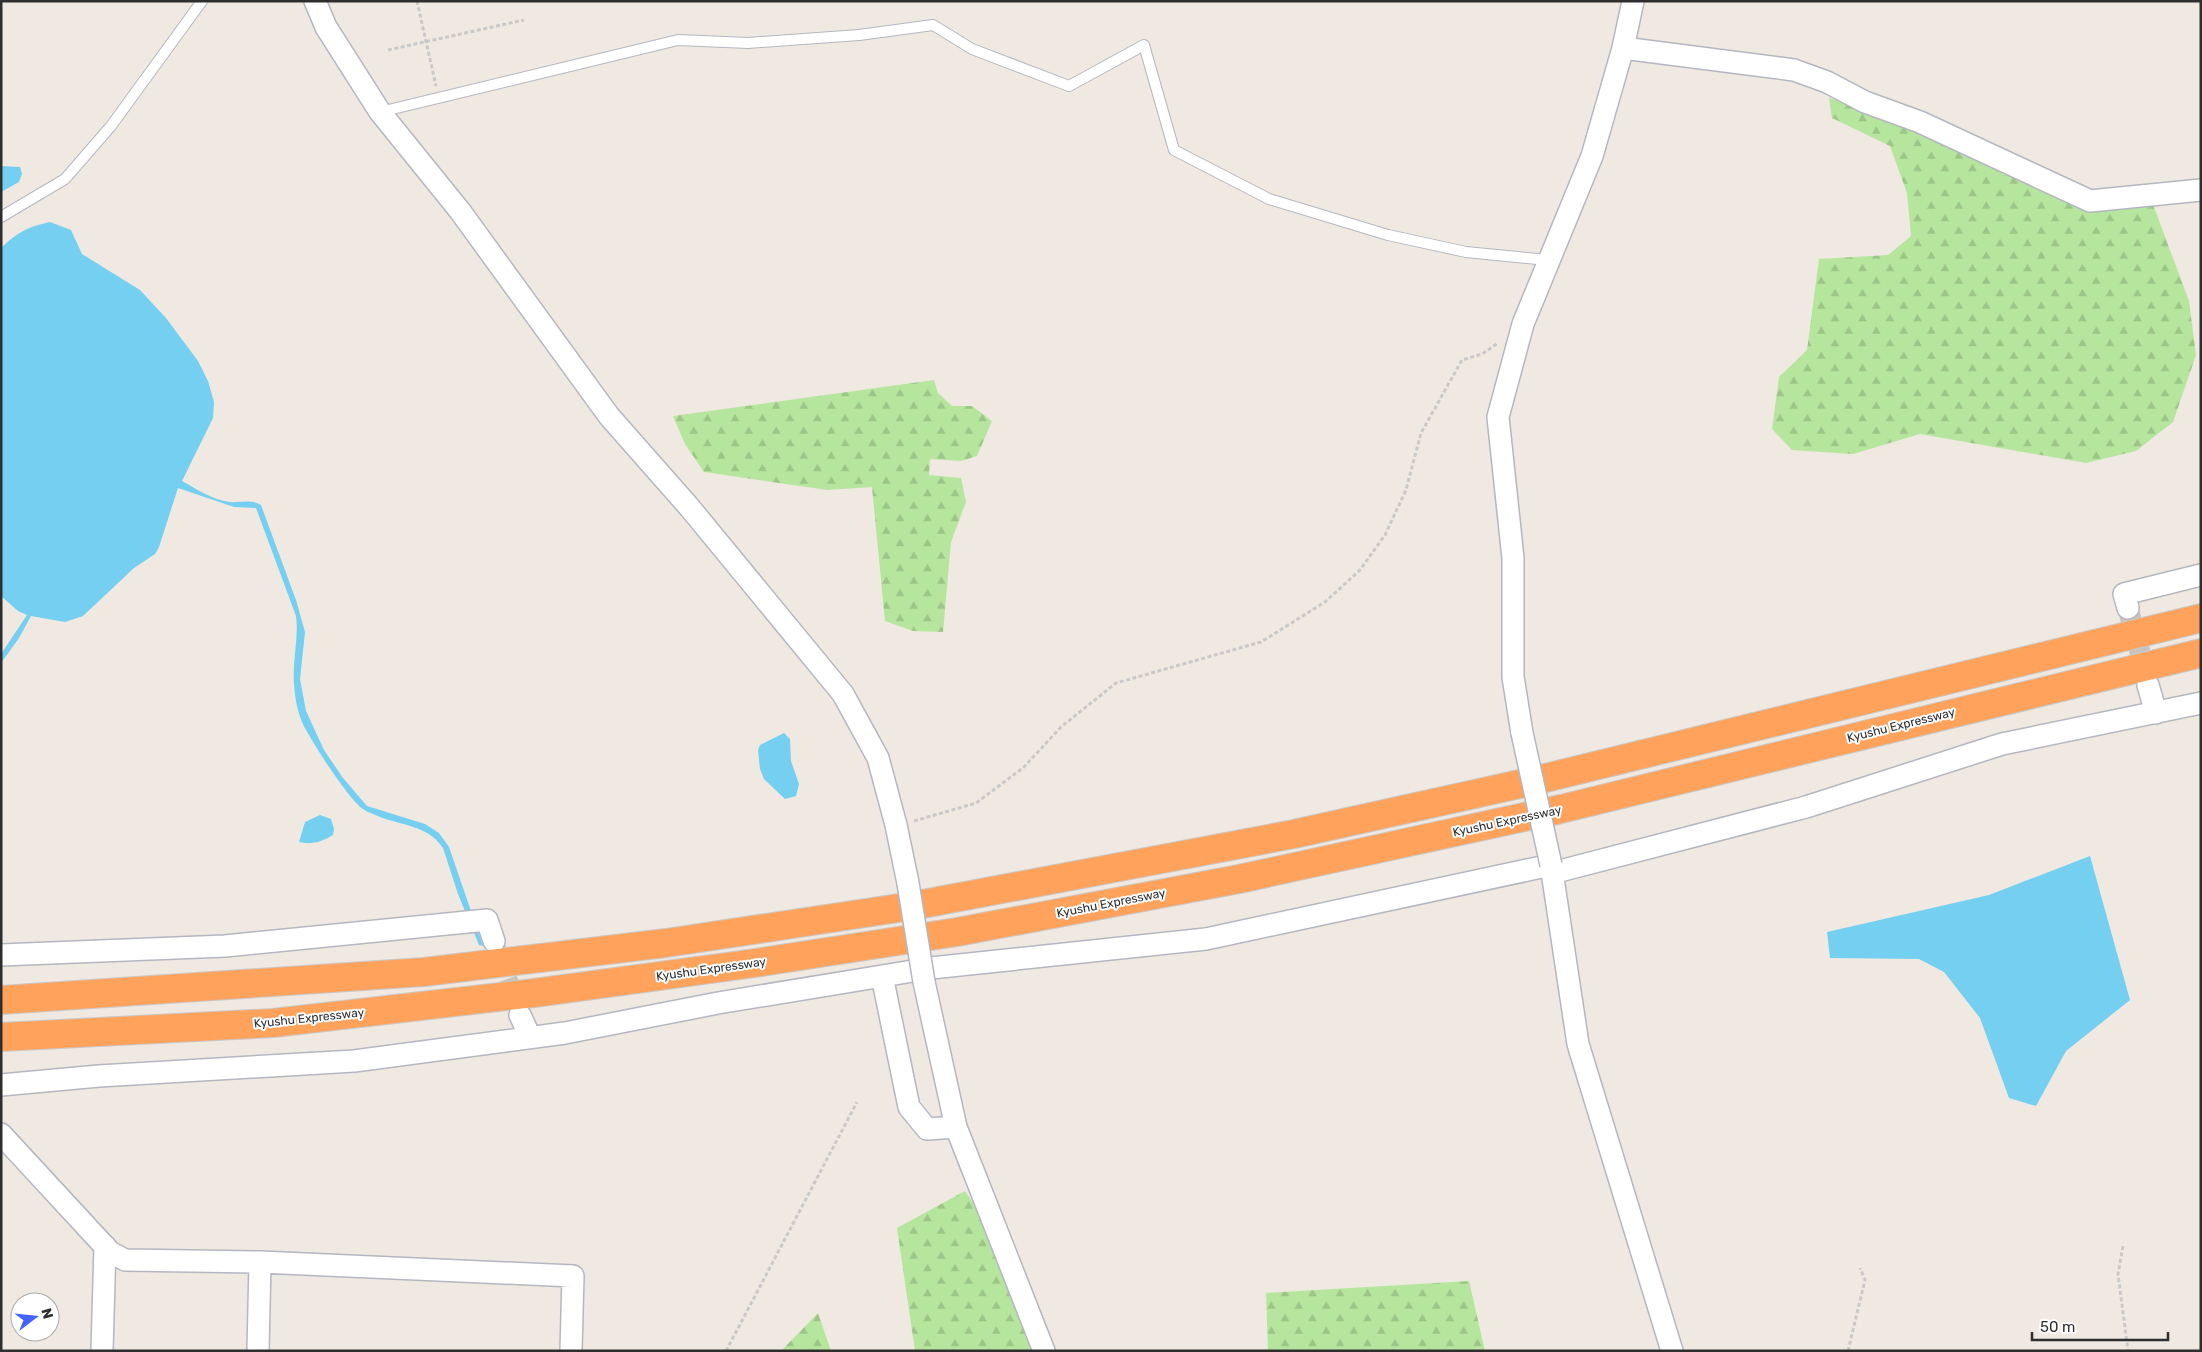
<svg xmlns="http://www.w3.org/2000/svg" width="2202" height="1352" font-family="Rubik,sans-serif">
	<defs>
		<pattern id="forest-firs" width="22" height="20" patternUnits="userSpaceOnUse" patternTransform="scale(1.25)"><rect width="22" height="20" fill="#b6e59e"/><path d="M5 1l3.5 6h-7zM16 11l3.5 6h-7z" fill="#9dc588"/></pattern>
	</defs>
	<rect width="100%" height="100%" fill="#efe9e1"/>
	<!-- forest -->
	<path fill="url(#forest-firs)" d="M1829,98l32,9 227,99 63,-7 38,102 7,54 -23,67 -37,29 -50,12 -166,-29 -67,20 -61,-4 -20,-21 7,-52 28,-27 12,-91 69,-4 23,-19 -4,-43 -17,-47 -58,-28z
		M934,380l4,13 14,13h20l20,15 -15,35 -16,5 -31,-2 -1,16 32,3 5,24 -15,40 -8,90 -30,-1 -28,-10 -13,-134 -45,3 -123,-18 -19,-28 -12,-28z
		M965,1191l27,40 43,120h-120l-18,-123z
		M1469,1281l16,70h-217l-2,-58z
		M818,1313l13,38h-50z"/>
	<!-- water -->
	<path fill="#75cff0" d="M1,166l19,1 2,7 -3,8 -18,10z
		M50,222l21,8 11,24 58,36 26,28 32,43 10,20 6,21 -1,16 -31,63c15,8 30,19 48,21 11,1 21,-3 31,3l35,95 9,32 -5,47 6,32 18,39 19,28 24,28 58,18 14,9 10,14 34,99 -4,-1 -21,-51 -15,-46c-17,-25 -45,-22 -70,-34 -3,-1 -7,-3 -10,-5 -14,-9 -54,-71 -61,-87 -5,-12 -7,-25 -8,-38 -2,-23 5,-45 2,-68l-40,-108 -22,-1 -56,-19 -19,59 -4,7 -21,14 -51,48 -18,6 -34,-6 -12,22 -18,25v-9l26,-39 -9,-4 -17,-15v-348c17,-16 26,-21 49,-26z
		M784,733l6,6 1,22 8,23 -3,12 -11,3 -21,-20 -4,-10 -2,-19 2,-5z
		M320,815l11,4 3,10 -1,6c-11,7 -22,10 -34,7l6,-20z
		M2090,856l40,144 -64,51 -30,55 -27,-8 -29,-80 -36,-46 -25,-13 -89,-1 -3,-26 162,-37z"/>
	<g fill="none" stroke-linecap="round" stroke-linejoin="round">
		<!-- street-tunnel -->
		<path stroke="#c8c4bd" stroke-width="21" stroke-dasharray="21 11" stroke-linecap="butt" d="M2128,608l20,74
			M496,949l22,61"/>
		<defs>
			<path id="lane" d="M380,112l298,-72 70,3 111,-8 74,-10 39,24 97,37 75,-41 30,105 95,49 119,36 78,17 82,8
				M1,217l64,-38 46,-53 91,-125"/>
			<path id="street" d="M315,1l11,26 54,85 80,99 149,205 81,92 153,186 35,64 18,67 12,58
				M1623,48l171,22 33,12 38,20 55,20 170,79 111,-11
				M2128,608l-4,-14 77,-19
				M2148,685l8,28
				M1522,733l-9,-56v-119l-15,-141 25,-93 69,-168 31,-108 10,-47
				M1552,873l254,-66 196,-63 199,-41
				M1,955l224,-9 262,-26 7,21
				M882,976l27,131 18,22 29,-2
				M924,982l32,145 88,224
				M520,1015l10,22
				M1,1085l98,-9 255,-15 211,-28 153,-30 213,-35 275,-29 345,-74 27,179 94,307
				M1,1134l109,118 15,8 135,2 313,14 -2,75
				M102,1351l3,-105
				M258,1351l2,-89"/>
			<path id="highway" d="M1,1000l423,-28 242,-29 246,-37 382,-72 239,-53 668,-163
				M1,1037l272,-14 261,-30 214,-29 209,-32 282,-53 322,-70 640,-156"/>
		</defs>
		<!-- lane casing -->
		<use href="#lane" stroke="#b4b7c1" stroke-width="12"/>
		<!-- street casing -->
		<use href="#street" stroke="#b4b7c1" stroke-width="24"/>
		<!-- highway casing -->
		<use href="#highway" stroke="#c9c9c9" stroke-width="30"/>
		<!-- path -->
		<path stroke="#c9c9c9" stroke-width="3" stroke-dasharray="4 2.5" stroke-linecap="butt" d="M417,1l19,85
			M388,50l136,-30
			M914,821l62,-18 47,-35 38,-41 55,-44 145,-41 64,-40 34,-31 26,-36 21,-45 15,-57 41,-73 20,-6 16,-11
			M2123,1246l-5,28 10,77
			M726,1351l131,-249
			M1848,1351l17,-71 -5,-12"/>
		<!-- lane -->
		<use href="#lane" stroke="#fff" stroke-width="10"/>
		<!-- street -->
		<use href="#street" stroke="#fff" stroke-width="21"/>
		<!-- highway -->
		<use href="#highway" stroke="#ffa35c" stroke-width="28"/>
		<defs>
			<path id="street-bridge" d="M1522,733l29,132
				M908,883l16,99"/>
		</defs>
		<!-- street-bridge casing -->
		<use href="#street-bridge" stroke="#b4b7c1" stroke-width="24" stroke-linecap="butt"/>
		<!-- street-bridge -->
		<use href="#street-bridge" stroke="#fff" stroke-width="21"/>
	</g>
	<g text-anchor="middle" stroke-width="4" stroke-linejoin="round" paint-order="stroke">
		<!-- street labels -->
		<g font-size="12" fill="#2e2e2e" stroke="#fff">
			<text transform="translate(1901 725) rotate(-14)" y="4">Kyushu Expressway</text>
			<text transform="translate(1507 821) rotate(-12)" y="4">Kyushu Expressway</text>
			<text transform="translate(1111 903) rotate(-11)" y="4">Kyushu Expressway</text>
			<text transform="translate(711 969) rotate(-8)" y="4">Kyushu Expressway</text>
			<text transform="translate(309 1018) rotate(-6)" y="4">Kyushu Expressway</text>
		</g>
	</g>
	<!-- border -->
	<rect width="2202" height="1352" fill="none" stroke="#2e2e2e" stroke-width="5"/>
	<!-- north arrow -->
	<g transform="translate(35 1317) rotate(74)"><circle r="24" fill="#ffffff" stroke="#ababab"/>
	<path d="M0-4L9 19L0 12L-9 19Z" fill="#4264fb"/>
	<text y="-8" font-size="14" font-weight="bold" text-anchor="middle" fill="#2e2e2e">N</text>
	</g>
	<!-- scale -->
	<path d="M2032 1332v8h136v-8" fill="none" stroke="#2e2e2e" stroke-width="2.5"/>
	<text x="2040" y="1332" font-size="15" fill="#2e2e2e" stroke="#ffffff" stroke-width="4" paint-order="stroke">50 m</text>
</svg>
